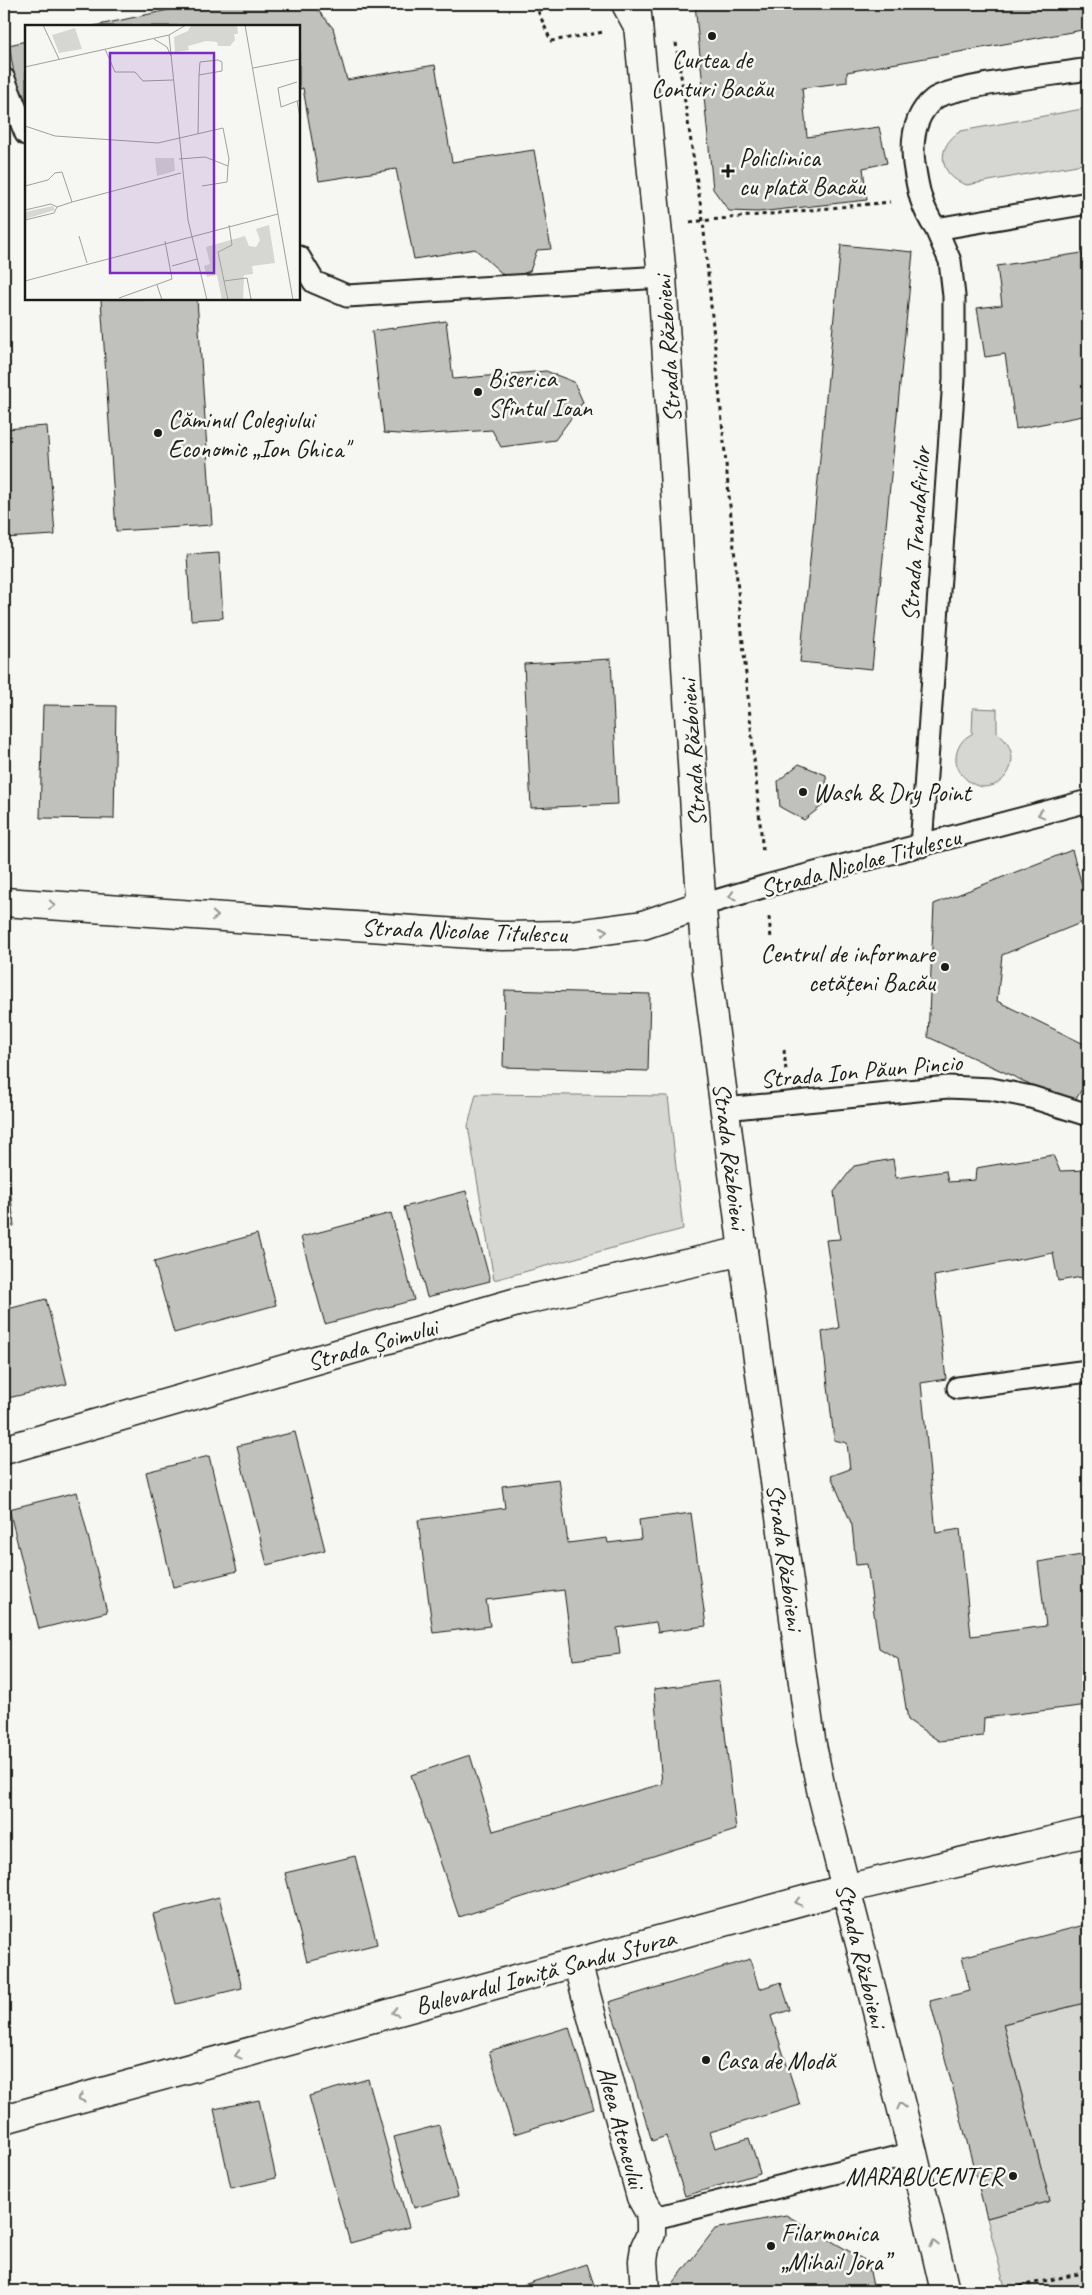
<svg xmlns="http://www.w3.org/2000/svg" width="1092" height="2295" font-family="Caveat,sans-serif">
	<rect width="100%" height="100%" fill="#f6f6f2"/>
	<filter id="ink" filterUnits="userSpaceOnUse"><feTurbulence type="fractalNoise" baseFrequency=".02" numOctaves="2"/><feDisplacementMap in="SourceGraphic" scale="10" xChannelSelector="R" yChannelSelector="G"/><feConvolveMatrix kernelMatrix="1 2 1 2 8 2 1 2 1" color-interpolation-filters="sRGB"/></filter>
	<g filter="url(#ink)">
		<!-- green -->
		<path fill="#d6d6d2" stroke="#797977" d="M1088,108v55l-121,22c-29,-9 -32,-39 -6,-54z
			M973,708l24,1v24c36,26 -1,71 -30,47 -7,-6 -11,-13 -11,-21 0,-10 6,-21 16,-25z
			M476,1094l192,2 15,133 -189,51 -26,-154z
			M1088,2002v289h-82l-19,-73 63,-17 -47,-177z"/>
		<!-- building -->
		<path fill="#c0c0bd" stroke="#1c1c1c" d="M196,4h113l7,4 17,20 14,52 88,-15 17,97 82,-12 17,99 -14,1 -7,21 -22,8 -33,-30 -61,10 -18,-90 -77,12 -16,-93 -4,1v-63h-205z
			M695,4h393v25l-241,43v10l-45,6 5,49 72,-10 8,36 -24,5 4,32 -109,12 -29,-1 -16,-22z
			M26,41v78l-4,1 -13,-75z
			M841,245l72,7 -41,417 -72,-7z
			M1082,253l4,28h2v134l-72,14 -11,-75 -20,3 -8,-49 25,-3 -5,-39z
			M101,299h96l15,226 -96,6z
			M446,321l7,58 93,-8 28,11 9,20 -28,38 -54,7 -9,-17 -77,5 -31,-2 -12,-102z
			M47,426l8,109 -51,3v-109z
			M219,553l4,65 -32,2 -4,-65z
			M611,659l7,145 -87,4 -7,-144z
			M43,705l73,1 -2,113 -74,-1z
			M799,764l27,11 1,27 -23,18 -24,-13 -2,-26z
			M1072,850l16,56v14l-86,35 -5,46 91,45v33l-15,25 -145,-67 6,-133z
			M505,990l145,4 -2,77 -145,-4z
			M1088,1079v17l-7,-4z
			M4,1127l10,99 -10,1z
			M1053,1155l7,16 28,-1v106l-30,5 -5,-28 -119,23 12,103 -25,4 15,150 24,-4 11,107 75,-10 -8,-64 50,-8v137h-2l2,14 -104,13 -1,18 -44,5 -31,-21 -10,-61 -19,-11 -12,-84 -11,1 -4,-40 -21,-49 19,-7 -3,-26 -13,-3 -12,-108 17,-4 -13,-88 14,-1 -6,-47 20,-26 39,-7 3,19 50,-7 2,11 27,-2 1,-12z
			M466,1191l24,90 -63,16 -23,-90z
			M391,1213l23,87 -89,24 -24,-87z
			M257,1234l19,71 -102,28 -20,-71z
			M46,1299l21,85 -63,15v-89z
			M295,1432l30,118 -58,15 -30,-119z
			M209,1456l28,115 -64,16 -27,-115z
			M559,1479l9,64 39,-5 1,5 33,-4 -2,-19 52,-7 15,113 -48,6 -2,-10 -39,6 3,26 -47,6 -9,-70 -78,10 4,26 -57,7 -15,-113 87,-12 -3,-22z
			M77,1492l30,120 -68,17 -30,-120z
			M719,1681l17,149 -277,87 -48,-142 59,-20 23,76 169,-47 -8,-95z
			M355,1856l22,88 -70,18 -22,-89z
			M219,1897l23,91 -66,16 -23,-90z
			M1088,1924v78l-85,22 47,177 -63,17 -57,-217 40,-10 -8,-34z
			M750,1959l9,30 22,-7 9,28 -19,6 29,89 -90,27 5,16 34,-10 11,35 -75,23 -19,-60 -14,5 -43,-139z
			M569,2027l25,82 -80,25 -25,-83z
			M368,2079l41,148 -59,16 -41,-147z
			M259,2100l17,78 -45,10 -17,-79z
			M439,2125l19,71 -44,12 -20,-71z
			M786,2215l82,47 6,29h-207l48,-62z
			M587,2264l9,27h-91z"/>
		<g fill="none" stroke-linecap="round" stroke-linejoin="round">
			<defs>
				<path id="service" d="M1088,69c-27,5 -138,17 -154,30 -20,16 -23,40 -20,65 4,26 7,43 22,65l152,-26
					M4,79l22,55
					M299,257l15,25 33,14 315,-19
					M921,846l33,-467v-83l-4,-35 -14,-32
					M702,905l64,-19 322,-85
					M725,1109l223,-22 43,2 40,8 57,18
					M958,1388l130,-17
					M651,2219l262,-66"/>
				<path id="minor" d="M4,902l498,34 67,-1 74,-10 59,-20
					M4,1450l513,-148 226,-51
					M577,1962l64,235 9,16 1,9v12l-6,13 -2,14 2,30"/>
				<path id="tertiary" d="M636,4l26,273 35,567 10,128 36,279 68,489 11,54 91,359 32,138
					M4,2119l841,-230 243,-57"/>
				<path id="primary" d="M626,4l12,22"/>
			</defs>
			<!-- service casing -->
			<use href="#service" stroke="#1c1c1c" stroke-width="25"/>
			<!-- minor casing -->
			<use href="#minor" stroke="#1c1c1c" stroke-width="31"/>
			<!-- tertiary casing -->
			<use href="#tertiary" stroke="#1c1c1c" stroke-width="31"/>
			<!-- primary casing -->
			<use href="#primary" stroke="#1c1c1c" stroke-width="31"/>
			<!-- path -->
			<path stroke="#1c1c1c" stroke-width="3" stroke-dasharray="4 4" stroke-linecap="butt" d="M535,4l16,37 53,-9
				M676,43l27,178 60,633
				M690,222l200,-20
				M769,917l2,22
				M784,1050l2,21
				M996,2291l92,-19"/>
			<!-- service -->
			<use href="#service" stroke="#f6f6f2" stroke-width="21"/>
			<!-- minor -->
			<use href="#minor" stroke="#f6f6f2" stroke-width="28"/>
			<!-- tertiary -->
			<use href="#tertiary" stroke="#f6f6f2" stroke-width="28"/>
			<!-- primary -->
			<use href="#primary" stroke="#f6f6f2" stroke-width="28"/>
		</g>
		<!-- one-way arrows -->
		<defs><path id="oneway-chevron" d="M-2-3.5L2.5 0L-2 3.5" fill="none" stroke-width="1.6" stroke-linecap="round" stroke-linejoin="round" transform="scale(1.25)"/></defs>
		<g stroke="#949492">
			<use href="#oneway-chevron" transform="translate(1041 814) rotate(165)"/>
			<use href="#oneway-chevron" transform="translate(732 896) rotate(163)"/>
			<use href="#oneway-chevron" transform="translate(52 905) rotate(4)"/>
			<use href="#oneway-chevron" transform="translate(215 916) rotate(4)"/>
			<use href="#oneway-chevron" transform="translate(604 931) rotate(-8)"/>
			<use href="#oneway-chevron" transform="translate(798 1902) rotate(165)"/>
			<use href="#oneway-chevron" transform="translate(395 2012) rotate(165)"/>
			<use href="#oneway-chevron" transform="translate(238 2055) rotate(165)"/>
			<use href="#oneway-chevron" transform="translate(81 2098) rotate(165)"/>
			<use href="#oneway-chevron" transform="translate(901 2106) rotate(-104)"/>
			<use href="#oneway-chevron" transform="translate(934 2244) rotate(-103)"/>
		</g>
	</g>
	<!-- markers -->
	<g fill="#1c1c1c" stroke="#f6f6f2" stroke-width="2">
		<circle cx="712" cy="36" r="5"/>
		<path d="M725.5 163.5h5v5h5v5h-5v5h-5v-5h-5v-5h5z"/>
		<circle cx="478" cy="392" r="5"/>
		<circle cx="158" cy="433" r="5"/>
		<circle cx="803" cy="792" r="5"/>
		<circle cx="945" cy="967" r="5"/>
		<circle cx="706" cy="2060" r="5"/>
		<circle cx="1013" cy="2176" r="5"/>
		<circle cx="771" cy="2246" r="5"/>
	</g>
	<g text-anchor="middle" stroke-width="5" stroke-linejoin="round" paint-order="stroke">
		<!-- poi labels -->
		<g font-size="25" fill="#1c1c1c" stroke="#f6f6f2" text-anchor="start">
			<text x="712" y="68" text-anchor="middle">Curtea de<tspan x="712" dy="29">Conturi Bacău</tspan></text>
			<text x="739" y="166">Policlinica<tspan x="739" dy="29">cu plată Bacău</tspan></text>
			<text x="488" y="387">Biserica<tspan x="488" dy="29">Sfîntul Ioan</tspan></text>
			<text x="168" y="428">Căminul Colegiului<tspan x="168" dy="29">Economic „Ion Ghica"</tspan></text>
			<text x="813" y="801">Wash &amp; Dry Point</text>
			<text x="935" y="962" text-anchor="end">Centrul de informare<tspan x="935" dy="29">cetățeni Bacău</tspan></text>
			<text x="716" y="2069">Casa de Modă</text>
			<text x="1003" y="2185" text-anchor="end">MARABUCENTER</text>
			<text x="781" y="2241">Filarmonica<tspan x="781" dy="29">„Mihail Jora”</tspan></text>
		</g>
		<!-- street labels -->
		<g font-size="25" fill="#1c1c1c" stroke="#f6f6f2">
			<text transform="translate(667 349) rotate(-94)" y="9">Strada Războieni</text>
			<text transform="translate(915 534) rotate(-86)" y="9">Strada Trandafirilor</text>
			<text transform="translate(692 753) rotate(-94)" y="9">Strada Războieni</text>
			<text transform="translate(860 862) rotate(-15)" y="9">Strada Nicolae Titulescu</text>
			<text transform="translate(464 930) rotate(2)" y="9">Strada Nicolae Titulescu</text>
			<text transform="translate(861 1070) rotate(-5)" y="9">Strada Ion Păun Pincio</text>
			<text transform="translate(731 1156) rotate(83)" y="9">Strada Războieni</text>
			<text transform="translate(372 1344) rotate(-16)" y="9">Strada Șoimului</text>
			<text transform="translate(786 1557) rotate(82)" y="9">Strada Războieni</text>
			<text transform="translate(862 1955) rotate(76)" y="9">Strada Războieni</text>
			<text transform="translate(545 1971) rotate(-15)" y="9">Bulevardul Ioniță Sandu Sturza</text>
			<text transform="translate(622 2127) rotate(75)" y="9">Aleea Ateneului</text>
		</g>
	</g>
	<!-- overview -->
	<g transform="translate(25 25)">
		<rect width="275" height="275" fill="#f6f6f2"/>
		<path d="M166,0h46l1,9h-4l1,6 -5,6h-12l-1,-4 -11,-1 -18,5 1,4 -14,2 -1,-15 14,-6zM50,3l7,21 -23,4 -7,-18zM130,133h19l1,13 -18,5zM28,181l2,4 -30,9v-7zM244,200l6,38 -23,3 1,8 -9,1 -1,25h-21l-5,-25 -10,2 -3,-11 6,-2 -4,-17 39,-11 4,10 7,1 4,-7 -4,-11z" fill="#d6d6d2"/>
		<path fill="none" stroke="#9f9f9c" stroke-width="1" d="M18,0l16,34M220,0l48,275M144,10l19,185 19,80M129,14l13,8 4,9M80,24l10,23h20l8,9 30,-1M193,35l4,2v9l-23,4 1,-13zM0,42l144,-32 17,-10M228,43l47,-9M272,57l-19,6 3,19 19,-7M272,76l3,16M0,101l30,10 103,7 65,-15 6,31 -1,7M173,109l1,-59M154,134l26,-2 23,9 -1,16 -25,4M0,161l23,-6 7,-7 7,-1 10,30M0,185l26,-6 6,3M0,195l29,-7 3,-6 15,-5 109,-29M54,211l8,27M147,241l25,-7M0,256l253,-67M199,256l23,-3 4,21 4,1M132,260l5,15M94,273l53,-19 -7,-38M203,275l-10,-48 14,-7 -3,-20"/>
		<path fill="#7b2cbf" fill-opacity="0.15" stroke="#7b2cbf" stroke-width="2.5" d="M85,28h104v220h-104z"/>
		<rect width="275" height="275" fill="none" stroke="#1c1c1c" stroke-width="2.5"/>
	</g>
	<!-- margin -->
	<rect width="1092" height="2295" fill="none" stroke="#f6f6f2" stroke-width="20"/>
	<rect x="10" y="10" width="1072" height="2275" fill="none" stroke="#1c1c1c" stroke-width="2" filter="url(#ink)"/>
</svg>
